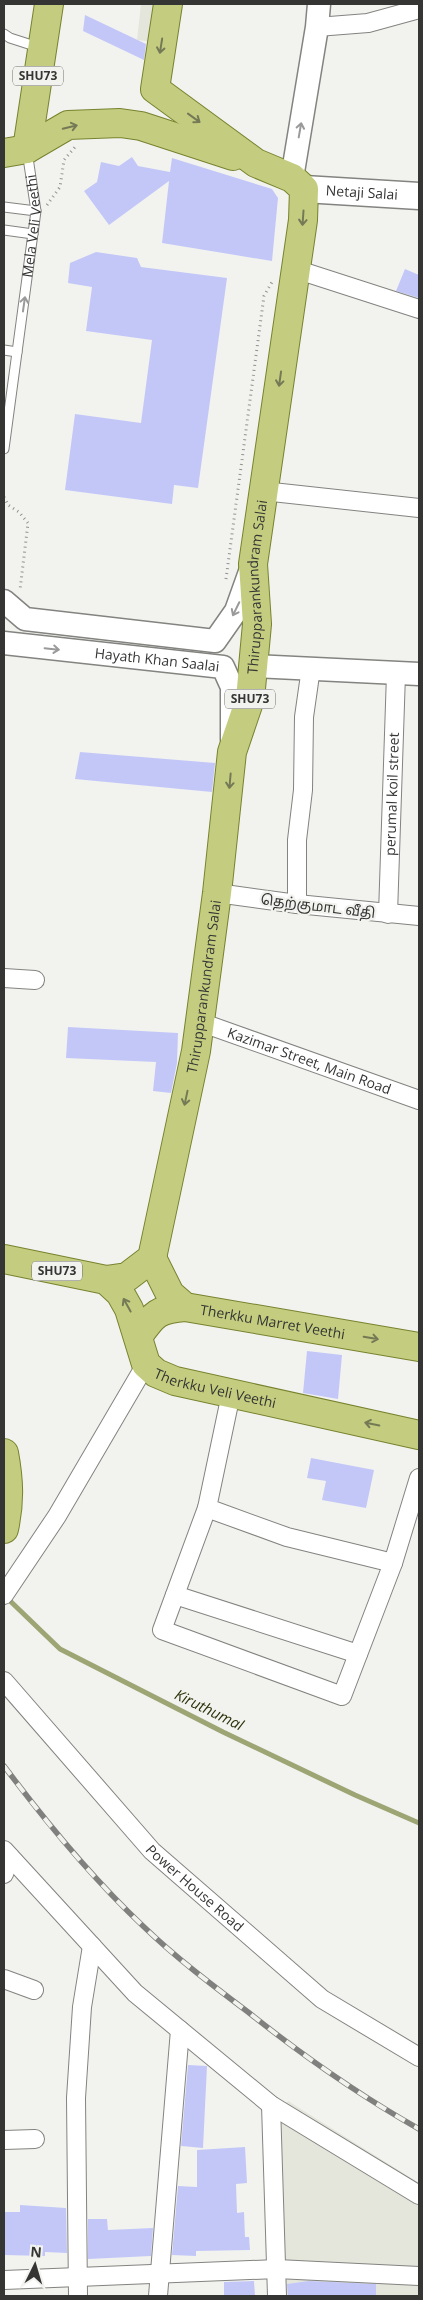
<svg xmlns="http://www.w3.org/2000/svg" width="423" height="2300" font-family="'Open Sans','Noto Sans Tamil',sans-serif">
	<rect width="100%" height="100%" fill="#f2f3ef"/>
	<!-- built -->
	<path fill="#e4e6dc" d="M141,4h20l-4,38 -20,-2z
		M288,2101l131,82v113h-135l-4,-185z"/>
	<g fill="none" stroke-linecap="round" stroke-linejoin="round">
		<!-- stream -->
		<path stroke="#9ca573" stroke-width="5" d="M6,1597l54,52 163,83 132,63 64,28"/>
	</g>
	<!-- building -->
	<path fill="#c3c7f8" d="M85,15l61,29 -2,16 -61,-29z
		M132,157l6,9 32,6 2,-14 100,31 6,9 -6,63 -110,-18 7,-62 -60,44 -25,-34 13,-9 4,-20 18,4z
		M96,252l41,6 4,9 86,11 -29,210 -24,-3 -2,19 -107,-14 10,-76 66,9 11,-83 -66,-9 6,-44 -24,-4 2,-20z
		M405,269l14,6v23l-23,-7z
		M80,752l135,11 -3,29 -137,-13z
		M68,1027l110,6 -1,30 -6,30 -18,-2 3,-29 -90,-4z
		M307,1351l35,4 -4,44 -35,-6z
		M311,1458l63,12 -8,38 -44,-8 4,-19 -19,-3z
		M188,2065l19,1 -4,82 -22,-2z
		M245,2147l2,36 -11,1 1,29 7,-1 1,25h4l1,13 -54,1v5l-24,-1 6,-69 19,1v-37z
		M20,2205l46,3 1,45 -22,-1v4l-41,-1v-43h16z
		M88,2219h19l1,11 45,-2 -2,28 -63,3z
		M254,2281l1,15h-31v-14z
		M309,2281l67,3v12h-88l-1,-12z"/>
	<g fill="none" stroke-linecap="round" stroke-linejoin="round">
		<defs>
			<g id="service">
				<path d="M4,34l6,4 31,10"/>
				<path d="M4,207l32,4"/>
				<path d="M4,230l29,4"/>
				<path d="M4,350l13,2"/>
				<path id="s1" d="M4,449l32,-238 -9,-60"/>
			</g>
			<g id="minor">
				<path d="M317,27l51,-4 51,-14"/>
				<path d="M295,269l124,40"/>
				<path d="M263,491l156,17"/>
				<path d="M217,893l80,11 122,12"/>
				<path d="M297,904v-64l6,-50 1,-73 7,-49"/>
				<path id="s2" d="M388,914l8,-240"/>
				<path d="M4,978l31,2"/>
				<path id="s3" d="M200,1022l219,78"/>
				<path d="M231,1394l-24,114 80,29 106,26 26,-85"/>
				<path d="M207,1508l-45,122 180,66 51,-133"/>
				<path d="M4,1595l53,-79 89,-152"/>
				<path d="M175,1595l183,59"/>
				<path id="s4" d="M4,1681l148,170 170,148 97,58"/>
				<path d="M4,1850l131,143 136,112 148,90"/>
				<path d="M4,1874l6,-17"/>
				<path d="M4,1979l30,11"/>
				<path d="M271,2105l6,191"/>
				<path d="M4,2140l31,-1"/>
				<path d="M4,2280l273,-11 142,7"/>
				<path d="M78,2296l-2,-198 6,-91 10,-61"/>
				<path d="M158,2296l22,-266"/>
			</g>
			<g id="tertiary">
				<path d="M292,178l25,-151 2,-23"/>
				<path d="M4,601l21,18 190,22 21,-30 15,-42"/>
				<path id="s5" d="M4,643l219,24 9,20v52"/>
				<path d="M253,666l166,8"/>
			</g>
			<g id="secondary">
				<path id="s6" d="M304,189l115,7"/>
			</g>
			<g id="primary">
				<path d="M27,149l22,-145"/>
				<path d="M4,153l23,-4 41,-24 52,-2 21,3 92,30"/>
				<path id="s7" d="M152,1258l18,36 15,13 234,40"/>
				<path id="s8" d="M4,1259l102,21 14,13 9,16 17,55 10,9 19,8 244,54"/>
				<path id="s9" d="M106,1280l21,-3 25,-19 44,-207 21,-158 15,-141 18,-53 7,-75 -4,-60 50,-344 1,-31 -12,-11 -36,-15 -101,-74 13,-85"/>
				<path d="M139,1335c15,-21 19,-26 46,-28"/>
				<path d="M4,1453c5,27 6,49 0,76"/>
			</g>
		</defs>
		<!-- service casing -->
		<use href="#service" stroke="#838480" stroke-width="11"/>
		<!-- minor casing -->
		<use href="#minor" stroke="#838480" stroke-width="20"/>
		<!-- tertiary casing -->
		<use href="#tertiary" stroke="#838480" stroke-width="25"/>
		<!-- secondary casing -->
		<use href="#secondary" stroke="#838480" stroke-width="29"/>
		<!-- primary casing -->
		<use href="#primary" stroke="#78822e" stroke-width="30"/>
		<!-- path -->
		<path stroke="#91918f" stroke-width="3" stroke-dasharray="1 4" stroke-linecap="butt" d="M47,205l13,-18 4,-27 11,-13
			M4,497l4,8 11,7 9,11 -8,67
			M226,579l38,-283 8,-14"/>
		<!-- service -->
		<use href="#service" stroke="#fff" stroke-width="9"/>
		<!-- minor -->
		<use href="#minor" stroke="#fff" stroke-width="18"/>
		<!-- tertiary -->
		<use href="#tertiary" stroke="#fff" stroke-width="22"/>
		<!-- secondary -->
		<use href="#secondary" stroke="#fff" stroke-width="26"/>
		<!-- primary -->
		<use href="#primary" stroke="#c4cd7f" stroke-width="28"/>
		<defs>
			<path id="rail" d="M4,1766c42,56 87,111 139,160 32,31 69,59 105,86 54,43 111,83 171,117"/>
		</defs>
		<!-- rail casing -->
		<use href="#rail" stroke="#80817e" stroke-width="5.5"/>
		<!-- rail -->
		<use href="#rail" stroke="#f2f3ef" stroke-width="4" stroke-dasharray="11" stroke-linecap="butt"/>
	</g>
	<!-- one-way arrows -->
	<defs><path id="oneway-shaft" d="M-6 0H5M1.5-3L5.5 0L1.5 3" fill="none" stroke-width="1.6" stroke-linecap="round" stroke-linejoin="round" transform="scale(1.25)"/></defs>
	<g stroke="#757956">
		<use href="#oneway-shaft" transform="translate(161 46) rotate(99)"/>
		<use href="#oneway-shaft" transform="translate(194 118) rotate(36)"/>
		<use href="#oneway-shaft" transform="translate(70 127) rotate(-14)"/>
		<use href="#oneway-shaft" transform="translate(303 218) rotate(94)"/>
		<use href="#oneway-shaft" transform="translate(280 379) rotate(98)"/>
		<use href="#oneway-shaft" transform="translate(230 781) rotate(95)"/>
		<use href="#oneway-shaft" transform="translate(186 1098) rotate(102)"/>
		<use href="#oneway-shaft" transform="translate(127 1305) rotate(-119)"/>
		<use href="#oneway-shaft" transform="translate(371 1338) rotate(10)"/>
		<use href="#oneway-shaft" transform="translate(372 1424) rotate(-168)"/>
	</g>
	<g stroke="#9a9a9a">
		<use href="#oneway-shaft" transform="translate(300 130) rotate(-80)"/>
		<use href="#oneway-shaft" transform="translate(24 304) rotate(-82)"/>
		<use href="#oneway-shaft" transform="translate(236 609) rotate(116)"/>
		<use href="#oneway-shaft" transform="translate(52 649) rotate(6)"/>
	</g>
	<g text-anchor="middle" stroke-width="4.5" stroke-linejoin="round" paint-order="stroke">
		<!-- shield labels -->
		<g fill="#f2f3ef" stroke="#6e6e6c" stroke-width="1">
			<rect x="13" y="66.5" width="50" height="19" rx="4"/>
			<rect x="225" y="689.5" width="50" height="19" rx="4"/>
			<rect x="32" y="1261.5" width="50" height="19" rx="4"/>
		</g>
		<g font-size="12" font-weight="bold" fill="#353534">
			<text x="38" y="80">SHU73</text>
			<text x="250" y="703">SHU73</text>
			<text x="57" y="1275">SHU73</text>
		</g>
		<!-- street labels -->
		<g font-size="14" fill="#353534" stroke="#f2f3ef">
			<text dy="5" stroke="none"><textPath href="#s6" startOffset="58">Netaji Salai</textPath></text>
			<text dy="5" stroke="none"><textPath href="#s1" startOffset="225">Mela Veli Veethi</textPath></text>
			<text dy="5" stroke="none"><textPath href="#s9" startOffset="734">Thirupparankundram Salai</textPath></text>
			<text dy="5" stroke="none"><textPath href="#s5" startOffset="154">Hayath Khan Saalai</textPath></text>
			<text dy="5" stroke="none"><textPath href="#s2" startOffset="120">perumal koil street</textPath></text>
			<text transform="translate(318 906) rotate(7)" y="5">தெற்குமாட வீதி</text>
			<text dy="5" stroke="none"><textPath href="#s9" startOffset="329">Thirupparankundram Salai</textPath></text>
			<text dy="5" stroke="none"><textPath href="#s3" startOffset="116">Kazimar Street, Main Road</textPath></text>
			<text dy="5" stroke="none"><textPath href="#s7" startOffset="149">Therkku Marret Veethi</textPath></text>
			<text dy="5" stroke="none"><textPath href="#s8" startOffset="274">Therkku Veli Veethi</textPath></text>
			<text dy="5" stroke="none"><textPath href="#s4" startOffset="282">Power House Road</textPath></text>
		</g>
		<!-- water labels -->
		<g font-size="15" font-style="italic" fill="#2d320a" stroke="#f2f3ef">
			<text transform="translate(209 1710) rotate(26)" y="5">Kiruthumal</text>
		</g>
	</g>
	<!-- border -->
	<rect width="423" height="2300" fill="none" stroke="#353534" stroke-width="10"/>
	<!-- north arrow -->
	<g transform="translate(35 2265) rotate(5)" stroke="#f2f3ef" stroke-width="4" paint-order="stroke">
	<path d="M0-4L9 19L0 12L-9 19Z" fill="#353534"/>
	<text y="-8" font-size="14" font-weight="bold" text-anchor="middle" fill="#353534">N</text>
	</g>
</svg>
